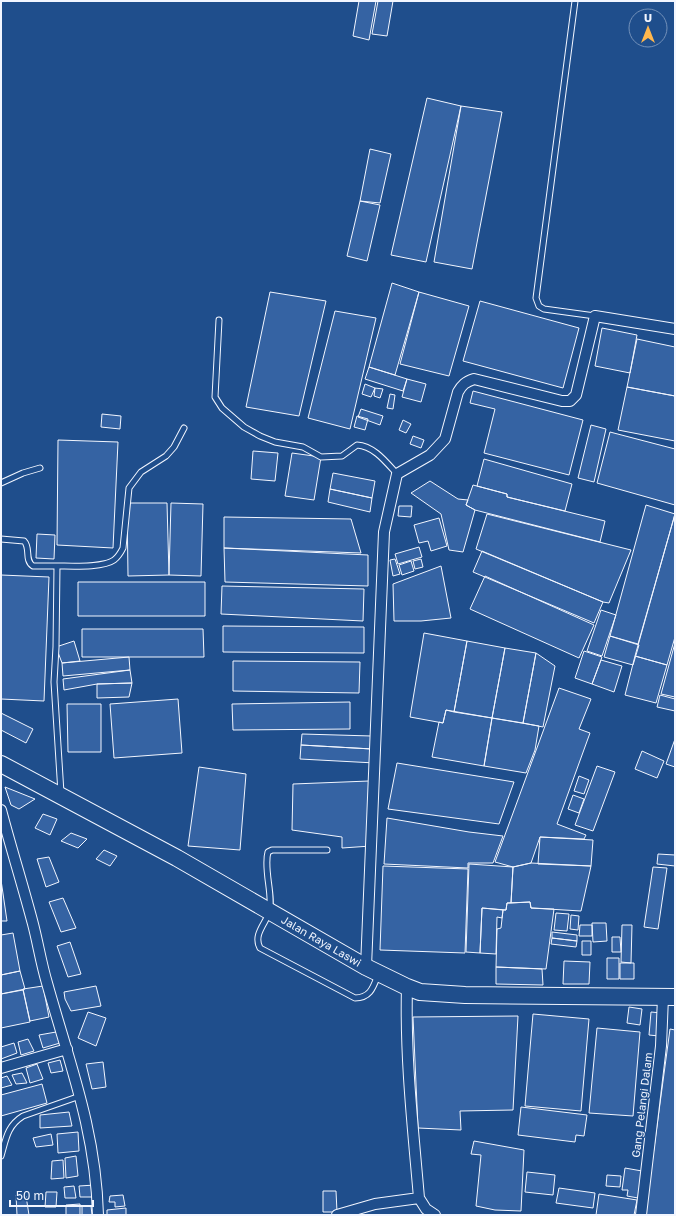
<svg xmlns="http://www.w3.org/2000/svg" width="676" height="1216" font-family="'Golos Text',sans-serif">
	<rect width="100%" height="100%" fill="#1f4e8c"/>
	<!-- building -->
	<path fill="#3563a3" stroke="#f2f6ff" d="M359,1h17l-7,39 -16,-4z
		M378,1h15l-6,35 -15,-2z
		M427,98l34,8 -35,156 -35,-7z
		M461,106l41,6 -30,157 -38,-7z
		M370,149l21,5 -11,49 -20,-2z
		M360,201l20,4 -13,56 -20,-5z
		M392,283l27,9 -24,83 -26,-8z
		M270,292l56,9 -27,115 -53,-9z
		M419,292l50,14 -20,70 -49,-12z
		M480,301l99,27 -16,60 -100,-27z
		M335,311l41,7 -26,111 -42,-11z
		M602,328l35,7 -7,38 -35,-7z
		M637,339l38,8v49l-48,-9z
		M369,367l38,12 -4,12 -38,-12z
		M407,379l19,5 -5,18 -19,-5z
		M365,384l10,4 -4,9 -9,-3z
		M627,387l48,9v45l-57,-11z
		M375,388l8,1 -3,9 -6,-2z
		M473,391l110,29 -14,55 -85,-22 11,-44 -25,-6z
		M390,394l5,1 -2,14 -6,-1z
		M361,409l22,7 -3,9 -22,-8z
		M102,414l19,2 -1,13 -19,-2z
		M357,416l11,3 -3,11 -11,-3z
		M403,420l8,4 -5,9 -7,-3z
		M591,425l15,4 -12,53 -16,-4z
		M610,432l65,17v56l-78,-22z
		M413,436l11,4 -3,8 -11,-4z
		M58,440l60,2 -5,106 -56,-3z
		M253,451l25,2 -3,28 -24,-2z
		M292,453l29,4 -7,43 -29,-4z
		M484,459l88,25 -7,27 -58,-14v-3l-30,-8z
		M333,473l42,8 -3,17 -42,-9z
		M430,481l28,18 10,1 -2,5 9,5 -12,42 -14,-2 -8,-36 -30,-21z
		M473,485l34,9v3l98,24 -5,21 -125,-32 -9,-5z
		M330,489l42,9 -2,14 -42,-10z
		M127,503h40l2,72 -41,1z
		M171,503l32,1 -2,72 -32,-1z
		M646,505l29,9 -37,130 -28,-8z
		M399,506h13l-1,11 -13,-1z
		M487,514l144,36 -22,53 -6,-1 -127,-53z
		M675,514v123l-8,28 -32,-9z
		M224,517l127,2 10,34 -137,-5z
		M439,518l8,28 -16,5 -3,-10 -9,2 -5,-18z
		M37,534l18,1 -1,24 -18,-1z
		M419,547l3,10 -24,7 -3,-10z
		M224,548l144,7v31l-143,-4z
		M482,551l121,51 -9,21 -121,-51z
		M395,559l5,15 -7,2 -3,-16z
		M421,559l2,8 -8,2 -2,-8z
		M411,561l3,10 -12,4 -3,-10z
		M441,566l10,52 -30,3h-27l-1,-37z
		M1,575l48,2 -5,124 -43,-2z
		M485,576l109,49 -15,33 -109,-49z
		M78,582h127v34h-127z
		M222,586l142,3 -1,32 -142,-7z
		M601,610l15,5 -14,41 -15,-5z
		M223,626l141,1v26l-141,-1z
		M82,629h121l1,28h-122z
		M424,633l43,8 -13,71 -8,-2 -3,13 -33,-6z
		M610,636l29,9 -6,20 -29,-8z
		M74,641l6,20 -18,2 -6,-16z
		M467,641l38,7 -13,70 -38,-6z
		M675,643v54l-14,-3z
		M505,648l31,5 -13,70 -31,-5z
		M584,651l18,6 -10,27 -17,-6z
		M536,653l19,13 -12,61 -20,-4z
		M635,656l32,9 -11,38 -31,-8z
		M129,657l1,13 -67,6 -1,-13z
		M601,660l21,6 -8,26 -22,-8z
		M233,661l127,1 -1,31 -126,-2z
		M130,670l2,13 -35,1 -33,6 -1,-11z
		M132,683l-3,14 -32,1v-14z
		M559,688l32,11 -12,30 11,4 -33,91 29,11 -2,4 -44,-2 -9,26 -18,4 -18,-5z
		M660,695l15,4v12l-18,-4z
		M178,699l4,54 -68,5 -4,-54z
		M350,702v27l-117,1 -1,-26z
		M67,704h34v48h-33z
		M446,710l46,8 -8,48 -52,-9 7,-35 4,1z
		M1,713l32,16 -7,14 -25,-13z
		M492,718l47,8 -4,24 -9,23 -42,-7z
		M302,734l70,2v13l-71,-4z
		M675,739v28l-9,-3z
		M301,745l71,4 3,14 -75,-4z
		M642,751l22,10 -7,17 -22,-9z
		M397,763l117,19 -15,42 -111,-15z
		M597,766l18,6 -22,59 -18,-6z
		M199,767l47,7 -6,76 -52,-4z
		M579,776l10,4 -5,14 -10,-3z
		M369,781l2,65 -29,2v-11l-50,-7 1,-46z
		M5,787l30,12 -16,10 -8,-4z
		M573,795l11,4 -5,14 -11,-4z
		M43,814l14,5 -7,16 -15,-7z
		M387,818l82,14 34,4 -10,27h-25v5l-84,-4z
		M71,833l16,6 -9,9 -17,-7z
		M540,837l53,3 -2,26 -53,-2z
		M104,850l13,6 -7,10 -14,-7z
		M658,854l17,1v11l-18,-2z
		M49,857l10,25 -13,5 -9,-28z
		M531,863l60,3 -10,45 -50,-3 -1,-6 -19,1 2,-36z
		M469,864l44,3 -2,36h-4l-1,7 -24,-2 -2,45 -14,-1z
		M383,866l85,3 -3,84 -85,-3z
		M653,867l14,1 -9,61 -14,-2z
		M1,880l6,41h-6z
		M63,898l13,30 -15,4 -12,-30z
		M530,902l1,6 23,1 -8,60 -50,-2 1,-38 4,-1 2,-18h3l1,-7z
		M482,908l21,2 -1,8 -5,-1 -1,37 -16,-1z
		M556,913l13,1 -2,17 -13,-1z
		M571,915l8,1 -1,14 -8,-1z
		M592,923h14l1,18 -14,1z
		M580,925h12v11h-13z
		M622,925h10l-1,38 -10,-1z
		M552,932l25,3v6l-25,-3z
		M13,933l7,38 -19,4v-40z
		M612,937h8l1,15h-9z
		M552,938l25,3 -1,6 -25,-3z
		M582,941h9v14h-9z
		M70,942l11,32 -13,3 -11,-31z
		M607,958h12v21h-12z
		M564,961l26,1 -1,22h-26z
		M620,963h14v16h-14z
		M496,967l46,2 1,16 -47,-1z
		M20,971l5,18 -24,5v-19z
		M43,986l6,31 -19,4 -7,-32z
		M96,986l5,20 -30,5 -6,-12 -1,-7z
		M23,990l7,32 -29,6v-34z
		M629,1007l13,2 -2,16 -13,-2z
		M88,1012l18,6 -10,28 -18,-8z
		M651,1012l11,1 -3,23 -10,-1z
		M533,1014l56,5 -8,92 -56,-5z
		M518,1016l-5,94 -53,1 1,19 -43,-2 -5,-111z
		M597,1028l43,4 -7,84 -44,-3z
		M670,1029l5,1v185h-30z
		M56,1032l4,11 -17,5 -4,-13z
		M28,1039l6,12 -13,4 -3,-13z
		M14,1043l3,10 -16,6v-12z
		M60,1060l3,11 -12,2 -3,-10z
		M103,1062l3,25 -14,2 -6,-25z
		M37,1064l6,15 -13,4 -4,-15z
		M22,1073l5,10 -11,1 -4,-9z
		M7,1076l5,9 -11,3v-10z
		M42,1084l5,19 -46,13v-21z
		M521,1107l66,8 -3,21 -8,-1 -1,7 -57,-7z
		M69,1112l3,14 -32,2v-13z
		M78,1132l1,19 -21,2 -1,-19z
		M51,1134l2,11 -17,2 -3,-9z
		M474,1141l50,9 -3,61 -26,-1 -19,-4 5,-51 -10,-1z
		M76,1156l2,20 -12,2 -1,-20z
		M63,1160l1,18 -13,1 1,-18z
		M625,1168l17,3 -4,27 -11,-2 1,-6h-6z
		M527,1172l28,3 -2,20 -28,-3z
		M607,1175l14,1 -1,11 -14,-1z
		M95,1185v12h-15l-1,-11z
		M74,1186l2,12h-11l-1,-11z
		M559,1188l36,5 -2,15 -37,-5z
		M323,1191h13l1,21h-14z
		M46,1192h11l-1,15h-11z
		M599,1194l38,6 -3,15h-38z
		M16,1195l10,1 3,19h-12z
		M123,1195l2,11 -10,1v-5h-6l1,-6z
		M80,1204v11h-14v-10z
		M82,1206h9l1,9h-10z
		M126,1208v7h-19v-5z"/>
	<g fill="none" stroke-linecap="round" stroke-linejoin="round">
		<defs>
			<path id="service" d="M575,1l-39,297 3,8 5,3 51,7
				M219,320l-4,77 7,11 22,19 16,9 15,6 28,5 18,10 21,-1 15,-11c17,1 29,17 40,29
				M1,483l22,-10 17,-5
				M1,539l23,2c7,7 0,19 9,25h24
				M61,793l-7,-111 2,-35 1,-81c14,0 46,2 57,-6 4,-3 7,-8 9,-12l6,-60 12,-16 25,-16 8,-9 10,-19
				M327,850h-55l-4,2c-5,17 6,45 1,61 -4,11 -16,22 -9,35l95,50c15,0 18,-10 23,-23
				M1,1156c5,-17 6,-30 22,-40l57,-20"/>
			<path id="minor" d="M1,810c10,38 22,76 32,114 5,19 8,39 14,59 22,79 49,148 51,232
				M366,967l18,-435 13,-58 33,-19 15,-16 13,-47c4,-7 7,-10 16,-13l88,22h8l6,-6 19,-79 80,13
				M1,1068l66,-19
				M419,1198l7,11 9,6
				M337,1215l38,-11 44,-6c-6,-70 -14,-140 -12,-211
				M641,1215l20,-169 2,-49"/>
			<g id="primary">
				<path id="s1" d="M1,764l176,94 189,109 41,20 13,5 45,3 210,2"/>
			</g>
		</defs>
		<!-- service casing -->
		<use href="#service" stroke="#f2f6ff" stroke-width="7"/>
		<!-- minor casing -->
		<use href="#minor" stroke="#f2f6ff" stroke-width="12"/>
		<!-- primary casing -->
		<use href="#primary" stroke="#f2f6ff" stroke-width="18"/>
		<!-- service -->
		<use href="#service" stroke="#1f4e8c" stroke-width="5"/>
		<!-- minor -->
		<use href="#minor" stroke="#1f4e8c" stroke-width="10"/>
		<!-- primary -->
		<use href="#primary" stroke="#1f4e8c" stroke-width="16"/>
	</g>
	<g text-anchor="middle" stroke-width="3" stroke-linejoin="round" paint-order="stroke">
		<!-- street labels -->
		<g font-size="11" fill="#f2f6ff" stroke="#1f4e8c">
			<text dy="4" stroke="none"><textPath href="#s1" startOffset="366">Jalan Raya Laswi</textPath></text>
			<text transform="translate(642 1105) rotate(-83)" y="4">Gang Pelangi Dalam</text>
		</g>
	</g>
	<!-- border -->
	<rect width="676" height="1216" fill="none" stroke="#f2f6ff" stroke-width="4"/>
	<!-- north arrow -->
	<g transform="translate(648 28)"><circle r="19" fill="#1f4e8c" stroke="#7391ba"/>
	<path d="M0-3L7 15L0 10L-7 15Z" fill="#ffb74d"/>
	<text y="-6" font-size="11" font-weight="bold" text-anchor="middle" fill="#f2f6ff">U</text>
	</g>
	<!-- scale -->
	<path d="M10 1200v6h83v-6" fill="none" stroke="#f2f6ff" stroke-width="2"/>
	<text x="16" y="1200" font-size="12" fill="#f2f6ff" stroke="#1f4e8c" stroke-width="3" paint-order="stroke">50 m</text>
</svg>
